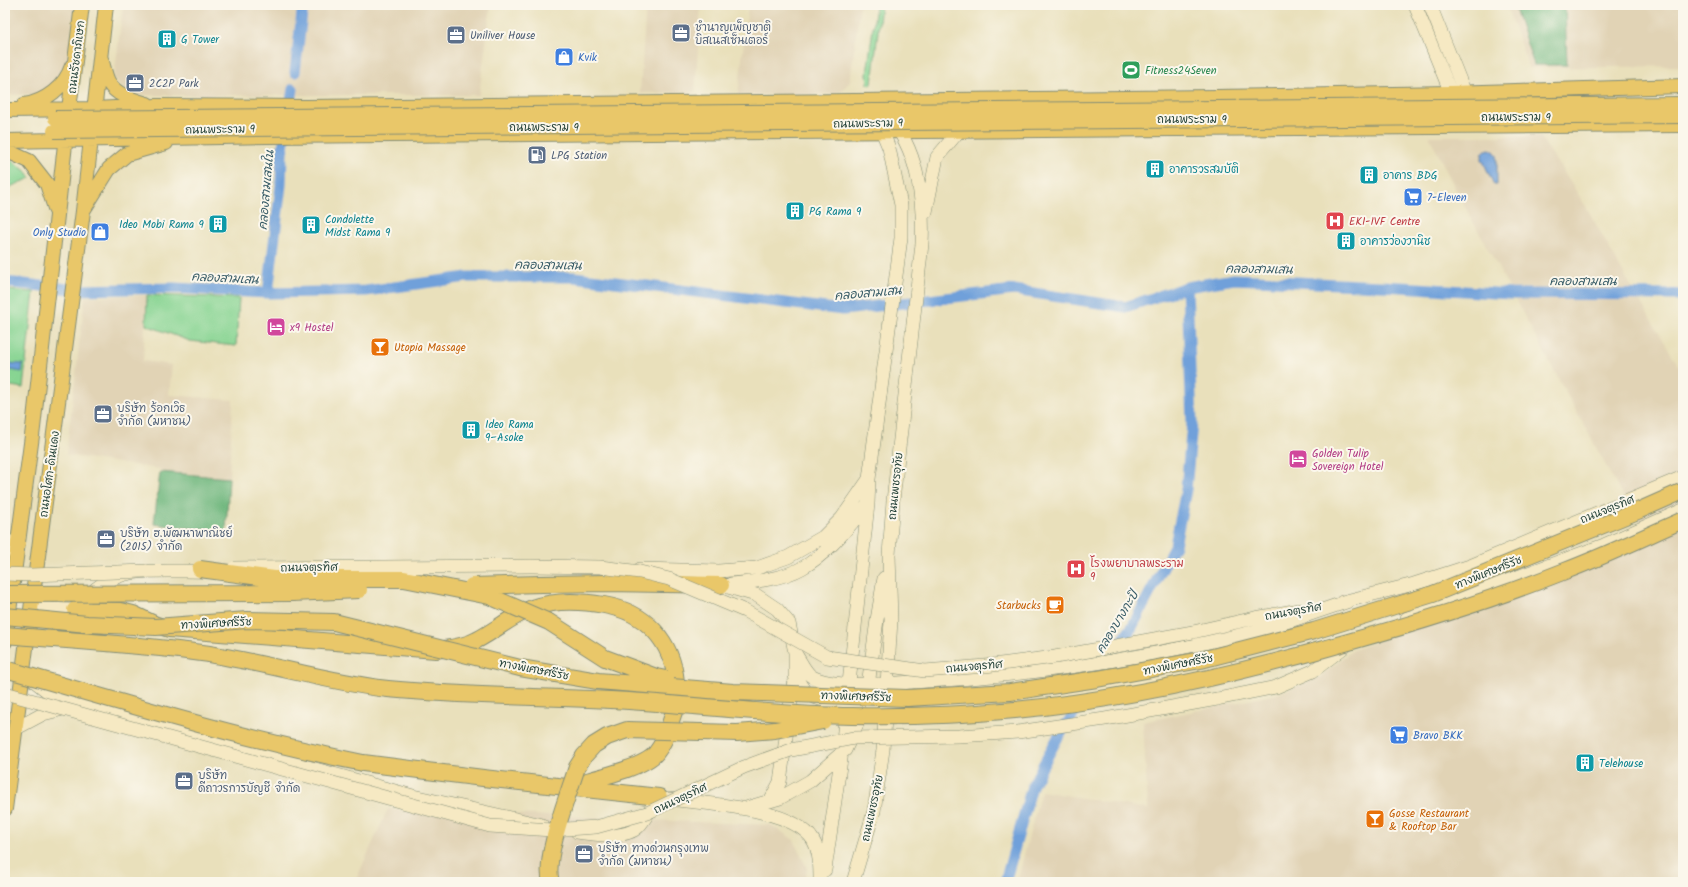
<svg xmlns="http://www.w3.org/2000/svg" width="1688" height="887" font-family="Kalam,'Playpen Sans Thai',sans-serif">
	<rect width="100%" height="100%" fill="#fbf7ec"/>
	<filter id="ink" filterUnits="userSpaceOnUse"><feTurbulence type="fractalNoise" baseFrequency=".025" numOctaves="2"/><feDisplacementMap in="SourceGraphic" scale="8" xChannelSelector="R" yChannelSelector="G"/><feConvolveMatrix kernelMatrix="1 2 1 2 8 2 1 2 1" color-interpolation-filters="sRGB"/></filter>
	<filter id="wash" filterUnits="userSpaceOnUse"><feTurbulence type="fractalNoise" baseFrequency=".012" numOctaves="4" result="noise"/><feDisplacementMap in="SourceGraphic" scale="16" xChannelSelector="R" yChannelSelector="G"/><feGaussianBlur stdDeviation="0.9" result="paint"/><feColorMatrix in="noise" values="0 0 0 0 0 0 0 0 0 0 0 0 0 0 0 0 0 1.4 0 .05"/><feComposite in="paint" operator="in"/></filter>
	<g filter="url(#wash)">
		<rect width="100%" height="100%" fill="#e9e0bb"/>
		<!-- built -->
		<path fill="#e1d3b5" d="M5,5h71l-10,66 -24,23 -37,1z
			M123,5h368l-12,90h-350l-15,-16z
			M646,5h55l-6,87 -55,1z
			M748,5h112l-10,77 -9,9 -8,3 -95,1z
			M1506,5h177v61l-154,2z
			M1429,136h111l47,72 35,63 61,102v509h-666l24,-91 107,18 -5,-87 134,-28 43,-17 33,-27 300,-108 -35,-54 -161,-296z
			M147,295l-4,66 29,4 -3,30 64,5 -4,78 -69,-6v-3l-94,-14 19,-158z
			M388,809l383,16 23,15 13,28 -2,14h-450z"/>
		<!-- green -->
		<path fill="#87d492" stroke="#538863" d="M876,5h5l-9,79 -2,1 -2,-1 -1,-10z
			M5,157l4,1 19,15 3,5 -26,11z
			M5,290l29,2 -11,96 -18,-3z
			M147,295l92,3 -3,48 -46,-5 -44,-16z"/>
		<!-- forest -->
		<path fill="#6db67c" stroke="#467a58" d="M1514,5h51l2,60h-33z
			M160,472l69,6 -3,54 -72,-8z"/>
		<!-- water -->
		<path fill="#70a0da" stroke="#486e87" d="M1490,149l4,2 3,4v30h-3l-12,-26c0,-7 2,-9 8,-10z
			M5,363l18,1 -1,8 -17,-3z"/>
		<g fill="none" stroke-linecap="round" stroke-linejoin="round">
			<!-- canal -->
			<path stroke="#70a0da" stroke-width="11" d="M295,72l8,-67
				M5,282l73,8 96,-2 94,5 98,-2 101,-14h107l269,33 171,-20 111,17 62,-20 47,-8 167,8 110,7 172,1
				M268,293l13,-108 1,-32 11,-64
				M1094,682l38,-55 43,-82 11,-55 6,-67 -5,-136
				M1005,882l27,-96 25,-47 27,-41"/>
		</g>
	</g>
	<g filter="url(#ink)">
		<g fill="none" stroke-linecap="round" stroke-linejoin="round">
			<defs>
				<path id="secondary" d="M1415,5l36,88
					M1430,5l35,88
					M926,212l11,-55 22,-26
					M5,552l14,-15
					M640,569l79,2 38,-3 31,-11 35,-20 19,-19 27,-39
					M731,584c22,-2 52,-5 71,-16 27,-15 47,-42 66,-64
					M721,585l35,10 21,14 12,14 6,30v23l12,19 39,12 78,1 98,-6 129,-20 75,-16
					M34,587c7,27 17,22 41,23 11,-14 26,-28 44,-34 24,-8 63,-4 90,-5
					M1342,602l72,-18 56,-18 213,-89
					M1407,618l197,-73 79,-35
					M1193,632l62,-14 44,-8
					M795,653c4,6 10,19 16,23 22,13 76,8 102,6 115,-6 231,-23 343,-51 32,-8 62,-20 93,-30
					M29,677l23,18 28,9 333,92 129,29
					M1217,699l59,-12 37,-16 35,-27
					M15,729l28,-15 24,-6
					M669,799c35,5 124,8 144,41 7,12 7,28 7,42
					M770,801l10,-19 13,-97
					M746,808l34,-10 30,-17 35,-31 20,-43 12,-87 7,-42
					M577,832c16,2 48,8 61,-5 5,-5 10,-14 14,-20
					M825,870l16,-111 27,-255 1,-25 32,-241v-33l-12,-57 -7,-17 -6,-8
					M853,882l21,-71 9,-61 8,-130 -2,-65 4,-54 29,-257c2,-39 -3,-89 -28,-120"/>
				<path id="primary" d="M101,59c3,8 4,18 8,24 8,13 25,17 38,21
					M24,105c21,-3 41,-18 48,-39
					M5,110l89,-1 63,-3 149,1 911,-10 234,-4 232,-7
					M5,141l263,-5 1415,-11
					M5,150l24,11 18,23 9,27
					M84,209l25,-40 18,-15 39,-11
					M5,642l28,-214 36,-319 13,-104
					M5,809l78,-598 23,-206"/>
				<path id="highway" d="M5,584l8,-5
					M542,584l67,-1 112,2
					M75,610l46,1 12,3 21,10 15,5 267,21c14,-2 29,-3 41,-10 19,-10 35,-24 55,-32 22,-8 49,-7 72,-3 42,7 68,36 72,77 1,6 3,13 2,18 -2,7 -5,14 -7,21 -3,11 -7,22 -15,32 -13,16 -69,27 -90,34
					M363,763l120,15 176,19"/>
			</defs>
			<!-- secondary casing -->
			<use href="#secondary" stroke="#848e78" stroke-width="14"/>
			<!-- primary casing -->
			<use href="#primary" stroke="#848e78" stroke-width="16"/>
			<!-- highway casing -->
			<use href="#highway" stroke="#848e78" stroke-width="18"/>
			<!-- secondary -->
			<use href="#secondary" stroke="#f6e9c3" stroke-width="13"/>
			<!-- primary -->
			<use href="#primary" stroke="#e9c769" stroke-width="14"/>
			<!-- highway -->
			<use href="#highway" stroke="#e9c769" stroke-width="16"/>
			<defs>
				<path id="secondary-bridge" d="M234,568l297,-2 69,1 40,5 29,7 76,32 82,46 98,14 60,-5 70,-9 138,-25
					M5,574l26,1 115,-4
					M5,693l485,133 62,4 44,-3 51,-14 97,-46 47,-17 63,-12 105,-2 59,-4 87,-13 112,-20"/>
				<path id="primary-bridge" d="M55,118l1628,-14
					M54,131c543,-5 1086,-11 1629,-15"/>
				<path id="highway-bridge" d="M200,569l74,10h130l85,17 60,26 56,36 51,19 10,2
					M472,586l70,-2
					M5,594l287,-1 67,-3
					M5,616l82,8 69,3 91,-7 87,2 186,46 78,13 135,11 174,6 103,-6 87,-13 104,-19 113,-29 119,-37 207,-84 43,-19
					M5,635c66,6 132,9 197,18 63,9 123,29 186,36 80,8 161,7 241,12 74,5 148,14 223,15 54,1 110,-1 163,-6 115,-11 227,-37 337,-69 72,-20 143,-42 213,-70 40,-15 79,-34 118,-51
					M9,670c117,34 234,69 354,93
					M551,882c-8,-24 18,-89 26,-115l7,-11 10,-11 13,-8 20,-7 110,3 38,-3 48,-9"/>
			</defs>
			<!-- secondary-bridge casing -->
			<use href="#secondary-bridge" stroke="#848e78" stroke-width="14" stroke-linecap="butt"/>
			<!-- primary-bridge casing -->
			<use href="#primary-bridge" stroke="#848e78" stroke-width="16" stroke-linecap="butt"/>
			<!-- highway-bridge casing -->
			<use href="#highway-bridge" stroke="#848e78" stroke-width="18" stroke-linecap="butt"/>
			<!-- secondary-bridge -->
			<use href="#secondary-bridge" stroke="#f6e9c3" stroke-width="13"/>
			<!-- primary-bridge -->
			<use href="#primary-bridge" stroke="#e9c769" stroke-width="14"/>
			<!-- highway-bridge -->
			<use href="#highway-bridge" stroke="#e9c769" stroke-width="16"/>
		</g>
	</g>
	<!-- icons -->
	<defs>
		<symbol id="office-square" viewBox="-11 -11 22 22"><rect x="-9" y="-9" width="18" height="18" rx="4" fill="#5c6f8a" stroke="#fbf7ec"/><path d="M-6-3h4V-5.5h4V-3h4V5H-6ZM-1-4.5V-3h2v-1.5ZM-6 0V1H6V0Z" fill="#fff"/></symbol>
		<symbol id="building-square" viewBox="-11 -11 22 22"><rect x="-9" y="-9" width="18" height="18" rx="4" fill="#0f9aa8" stroke="#fbf7ec"/><path d="M-4-6H4V6H1V3H-1V6H-4ZM-2.5-4.3h1.7v1.8h-1.7ZM.8-4.3h1.7v1.8H.8ZM-2.5-1h1.7V.8h-1.7ZM.8-1h1.7V.8H.8Z" fill="#fff"/></symbol>
		<symbol id="shop-square" viewBox="-11 -11 22 22"><rect x="-9" y="-9" width="18" height="18" rx="4" fill="#3f7fe0" stroke="#fbf7ec"/><path d="M-5-2.5h2.3a2.7 3.5 0 0 1 5.4 0H5L5.5 6h-11ZM-1.5-2.5h3a1.5 2.3 0 0 0-3 0Z" fill="#fff"/></symbol>
		<symbol id="stadium-square" viewBox="-11 -11 22 22"><rect x="-9" y="-9" width="18" height="18" rx="4" fill="#2e9e5b" stroke="#fbf7ec"/><path d="M0-5a6.5 5 0 1 0 0 10a6.5 5 0 1 0 0-10ZM-3.5-1.8h7v3.6h-7Z" fill="#fff"/></symbol>
		<symbol id="fuel-square" viewBox="-11 -11 22 22"><rect x="-9" y="-9" width="18" height="18" rx="4" fill="#5c6f8a" stroke="#fbf7ec"/><path d="M-5.5-6h7V0h2V4h1.3V-2.5L3-4.5l.8-.8L6-3V5H2.5V1h-1V6h-7ZM-4.2-4.7v3.2H.2V-4.7Z" fill="#fff"/></symbol>
		<symbol id="supermarket-square" viewBox="-11 -11 22 22"><rect x="-9" y="-9" width="18" height="18" rx="4" fill="#3f7fe0" stroke="#fbf7ec"/><path d="M-6-5.5h2.5l.6 2H6L4.5 2H-2.5L-4.4-4H-6ZM-1.5 3.2a1.3 1.3 0 1 0 .1 0ZM3 3.2a1.3 1.3 0 1 0 .1 0Z" fill="#fff"/></symbol>
		<symbol id="hospital-square" viewBox="-11 -11 22 22"><rect x="-9" y="-9" width="18" height="18" rx="4" fill="#e0444e" stroke="#fbf7ec"/><path d="M-5-5h3v3.5h4V-5h3V5h-3V1.5h-4V5h-3Z" fill="#fff"/></symbol>
		<symbol id="hotel-square" viewBox="-11 -11 22 22"><rect x="-9" y="-9" width="18" height="18" rx="4" fill="#d1479c" stroke="#fbf7ec"/><path d="M-6-4.5h1.5V1H6V5H4.5V3h-9V5H-6ZM-4 0a1.8 1.8 0 1 1 3.6 0ZM.5 0V-2.5h3Q6-2.5 6 0Z" fill="#fff"/></symbol>
		<symbol id="bar-square" viewBox="-11 -11 22 22"><rect x="-9" y="-9" width="18" height="18" rx="4" fill="#e8710a" stroke="#fbf7ec"/><path d="M-6-5H6L.8 .8V4.5H3.5V6h-7V4.5H-.8V.8Z" fill="#fff"/></symbol>
		<symbol id="cafe-square" viewBox="-11 -11 22 22"><rect x="-9" y="-9" width="18" height="18" rx="4" fill="#e8710a" stroke="#fbf7ec"/><path d="M-5.5-4.5H6V0H3Q3 3.5 0 3.5H-2.5Q-5.5 3.5-5.5 0ZM3-3.2v2h1.7v-2ZM-6 4.5H4V6H-6Z" fill="#fff"/></symbol>
	</defs>
	<g fill-rule="evenodd">
		<use href="#office-square" x="670" y="22" width="22" height="22"/>
		<use href="#office-square" x="445" y="24" width="22" height="22"/>
		<use href="#building-square" x="156" y="28" width="22" height="22"/>
		<use href="#shop-square" x="553" y="46" width="22" height="22"/>
		<use href="#stadium-square" x="1120" y="59" width="22" height="22"/>
		<use href="#office-square" x="124" y="72" width="22" height="22"/>
		<use href="#fuel-square" x="526" y="144" width="22" height="22"/>
		<use href="#building-square" x="1144" y="158" width="22" height="22"/>
		<use href="#building-square" x="1358" y="164" width="22" height="22"/>
		<use href="#supermarket-square" x="1402" y="186" width="22" height="22"/>
		<use href="#building-square" x="784" y="200" width="22" height="22"/>
		<use href="#hospital-square" x="1324" y="210" width="22" height="22"/>
		<use href="#building-square" x="207" y="213" width="22" height="22"/>
		<use href="#building-square" x="300" y="214" width="22" height="22"/>
		<use href="#shop-square" x="89" y="221" width="22" height="22"/>
		<use href="#building-square" x="1335" y="230" width="22" height="22"/>
		<use href="#hotel-square" x="265" y="316" width="22" height="22"/>
		<use href="#bar-square" x="369" y="336" width="22" height="22"/>
		<use href="#office-square" x="92" y="403" width="22" height="22"/>
		<use href="#building-square" x="460" y="419" width="22" height="22"/>
		<use href="#hotel-square" x="1287" y="448" width="22" height="22"/>
		<use href="#office-square" x="95" y="528" width="22" height="22"/>
		<use href="#hospital-square" x="1065" y="558" width="22" height="22"/>
		<use href="#cafe-square" x="1044" y="594" width="22" height="22"/>
		<use href="#supermarket-square" x="1388" y="724" width="22" height="22"/>
		<use href="#building-square" x="1574" y="752" width="22" height="22"/>
		<use href="#office-square" x="173" y="770" width="22" height="22"/>
		<use href="#bar-square" x="1364" y="808" width="22" height="22"/>
		<use href="#office-square" x="573" y="843" width="22" height="22"/>
	</g>
	<g text-anchor="middle" stroke-width="4" stroke-linejoin="round" paint-order="stroke">
		<!-- service labels -->
		<g font-size="11" fill="#4e5e75" stroke="#fbf7ec" text-anchor="start">
			<text x="695" y="31">ชำนาญเพ็ญชาติ<tspan x="695" dy="13">บิสเนสเซ็นเตอร์</tspan></text>
			<text x="470" y="39">Uniliver House</text>
			<text x="149" y="87">2C2P Park</text>
			<text x="551" y="159">LPG Station</text>
			<text x="117" y="412">บริษัท ร้อกเวิธ<tspan x="117" dy="13">จํากัด (มหาชน)</tspan></text>
			<text x="120" y="537">บริษัท ฮ.พัฒนาพาณิชย์<tspan x="120" dy="13">(2015) จำกัด</tspan></text>
			<text x="198" y="779">บริษัท<tspan x="198" dy="13">ดีถาวรการบัญชี จำกัด</tspan></text>
			<text x="598" y="852">บริษัท ทางด่วนกรุงเทพ<tspan x="598" dy="13">จำกัด (มหาชน)</tspan></text>
		</g>
		<!-- culture labels -->
		<g font-size="11" fill="#0d838f" stroke="#fbf7ec" text-anchor="start">
			<text x="181" y="43">G Tower</text>
			<text x="1169" y="173">อาคารวรสมบัติ</text>
			<text x="1383" y="179">อาคาร BDG</text>
			<text x="809" y="215">PG Rama 9</text>
			<text x="325" y="223">Condolette<tspan x="325" dy="13">Midst Rama 9</tspan></text>
			<text x="204" y="228" text-anchor="end">Ideo Mobi Rama 9</text>
			<text x="1360" y="245">อาคารว่องวานิช</text>
			<text x="485" y="428">Ideo Rama<tspan x="485" dy="13">9–Asoke</tspan></text>
			<text x="1599" y="767">Telehouse</text>
		</g>
		<!-- street labels -->
		<g font-size="11" fill="#1f3d34" stroke="#fbf7ec">
			<text transform="translate(76 57) rotate(-83)" y="4">ถนนรัชดาภิเษก</text>
			<text x="1516" y="121">ถนนพระราม 9</text>
			<text x="1192" y="123">ถนนพระราม 9</text>
			<text transform="translate(868 123) rotate(-1)" y="4">ถนนพระราม 9</text>
			<text x="544" y="131">ถนนพระราม 9</text>
			<text transform="translate(220 129) rotate(-1)" y="4">ถนนพระราม 9</text>
			<text transform="translate(49 474) rotate(-82)" y="4">ถนนอโศก-ดินแดง</text>
			<text transform="translate(895 486) rotate(-84)" y="4">ถนนเพชรอุทัย</text>
			<text transform="translate(1607 509) rotate(-22)" y="4">ถนนจตุรทิศ</text>
			<text transform="translate(309 567) rotate(-1)" y="4">ถนนจตุรทิศ</text>
			<text transform="translate(1488 572) rotate(-22)" y="4">ทางพิเศษศรีรัช</text>
			<text transform="translate(1293 611) rotate(-10)" y="4">ถนนจตุรทิศ</text>
			<text transform="translate(216 623) rotate(-3)" y="4">ทางพิเศษศรีรัช</text>
			<text transform="translate(1178 664) rotate(-11)" y="4">ทางพิเศษศรีรัช</text>
			<text transform="translate(974 666) rotate(-5)" y="4">ถนนจตุรทิศ</text>
			<text transform="translate(534 669) rotate(11)" y="4">ทางพิเศษศรีรัช</text>
			<text transform="translate(856 696) rotate(2)" y="4">ทางพิเศษศรีรัช</text>
			<text transform="translate(680 798) rotate(-25)" y="4">ถนนจตุรทิศ</text>
			<text transform="translate(872 808) rotate(-78)" y="4">ถนนเพชรอุทัย</text>
		</g>
		<!-- shop labels -->
		<g font-size="11" fill="#366cbe" stroke="#fbf7ec" text-anchor="start">
			<text x="578" y="61">Kvik</text>
			<text x="1427" y="201">7-Eleven</text>
			<text x="86" y="236" text-anchor="end">Only Studio</text>
			<text x="1413" y="739">Bravo BKK</text>
		</g>
		<!-- leisure labels -->
		<g font-size="11" fill="#27864d" stroke="#fbf7ec" text-anchor="start">
			<text x="1145" y="74">Fitness24Seven</text>
		</g>
		<!-- health labels -->
		<g font-size="11" fill="#be3a42" stroke="#fbf7ec" text-anchor="start">
			<text x="1349" y="225">EKI-IVF Centre</text>
			<text x="1090" y="567">โรงพยาบาลพระราม<tspan x="1090" dy="13">9</tspan></text>
		</g>
		<!-- hotel labels -->
		<g font-size="11" fill="#b23c85" stroke="#fbf7ec" text-anchor="start">
			<text x="290" y="331">x9 Hostel</text>
			<text x="1312" y="457">Golden Tulip<tspan x="1312" dy="13">Sovereign Hotel</tspan></text>
		</g>
		<!-- food labels -->
		<g font-size="11" fill="#c56008" stroke="#fbf7ec" text-anchor="start">
			<text x="394" y="351">Utopia Massage</text>
			<text x="1041" y="609" text-anchor="end">Starbucks</text>
			<text x="1389" y="817">Gosse Restaurant<tspan x="1389" dy="13">&amp; Rooftop Bar</tspan></text>
		</g>
		<!-- water labels -->
		<g font-size="12" font-style="italic" fill="#375b66" stroke="#fbf7ec">
			<text transform="translate(266 190) rotate(-85)" y="4">คลองสามเสนใน</text>
			<text transform="translate(548 265) rotate(1)" y="4">คลองสามเสน</text>
			<text transform="translate(1259 269) rotate(1)" y="4">คลองสามเสน</text>
			<text transform="translate(225 278) rotate(3)" y="4">คลองสามเสน</text>
			<text x="1583" y="285">คลองสามเสน</text>
			<text transform="translate(868 293) rotate(-5)" y="4">คลองสามเสน</text>
			<text transform="translate(1117 622) rotate(-59)" y="4">คลองบางกะปิ</text>
		</g>
	</g>
	<!-- margin -->
	<rect width="1688" height="887" fill="none" stroke="#fbf7ec" stroke-width="20"/>
</svg>
